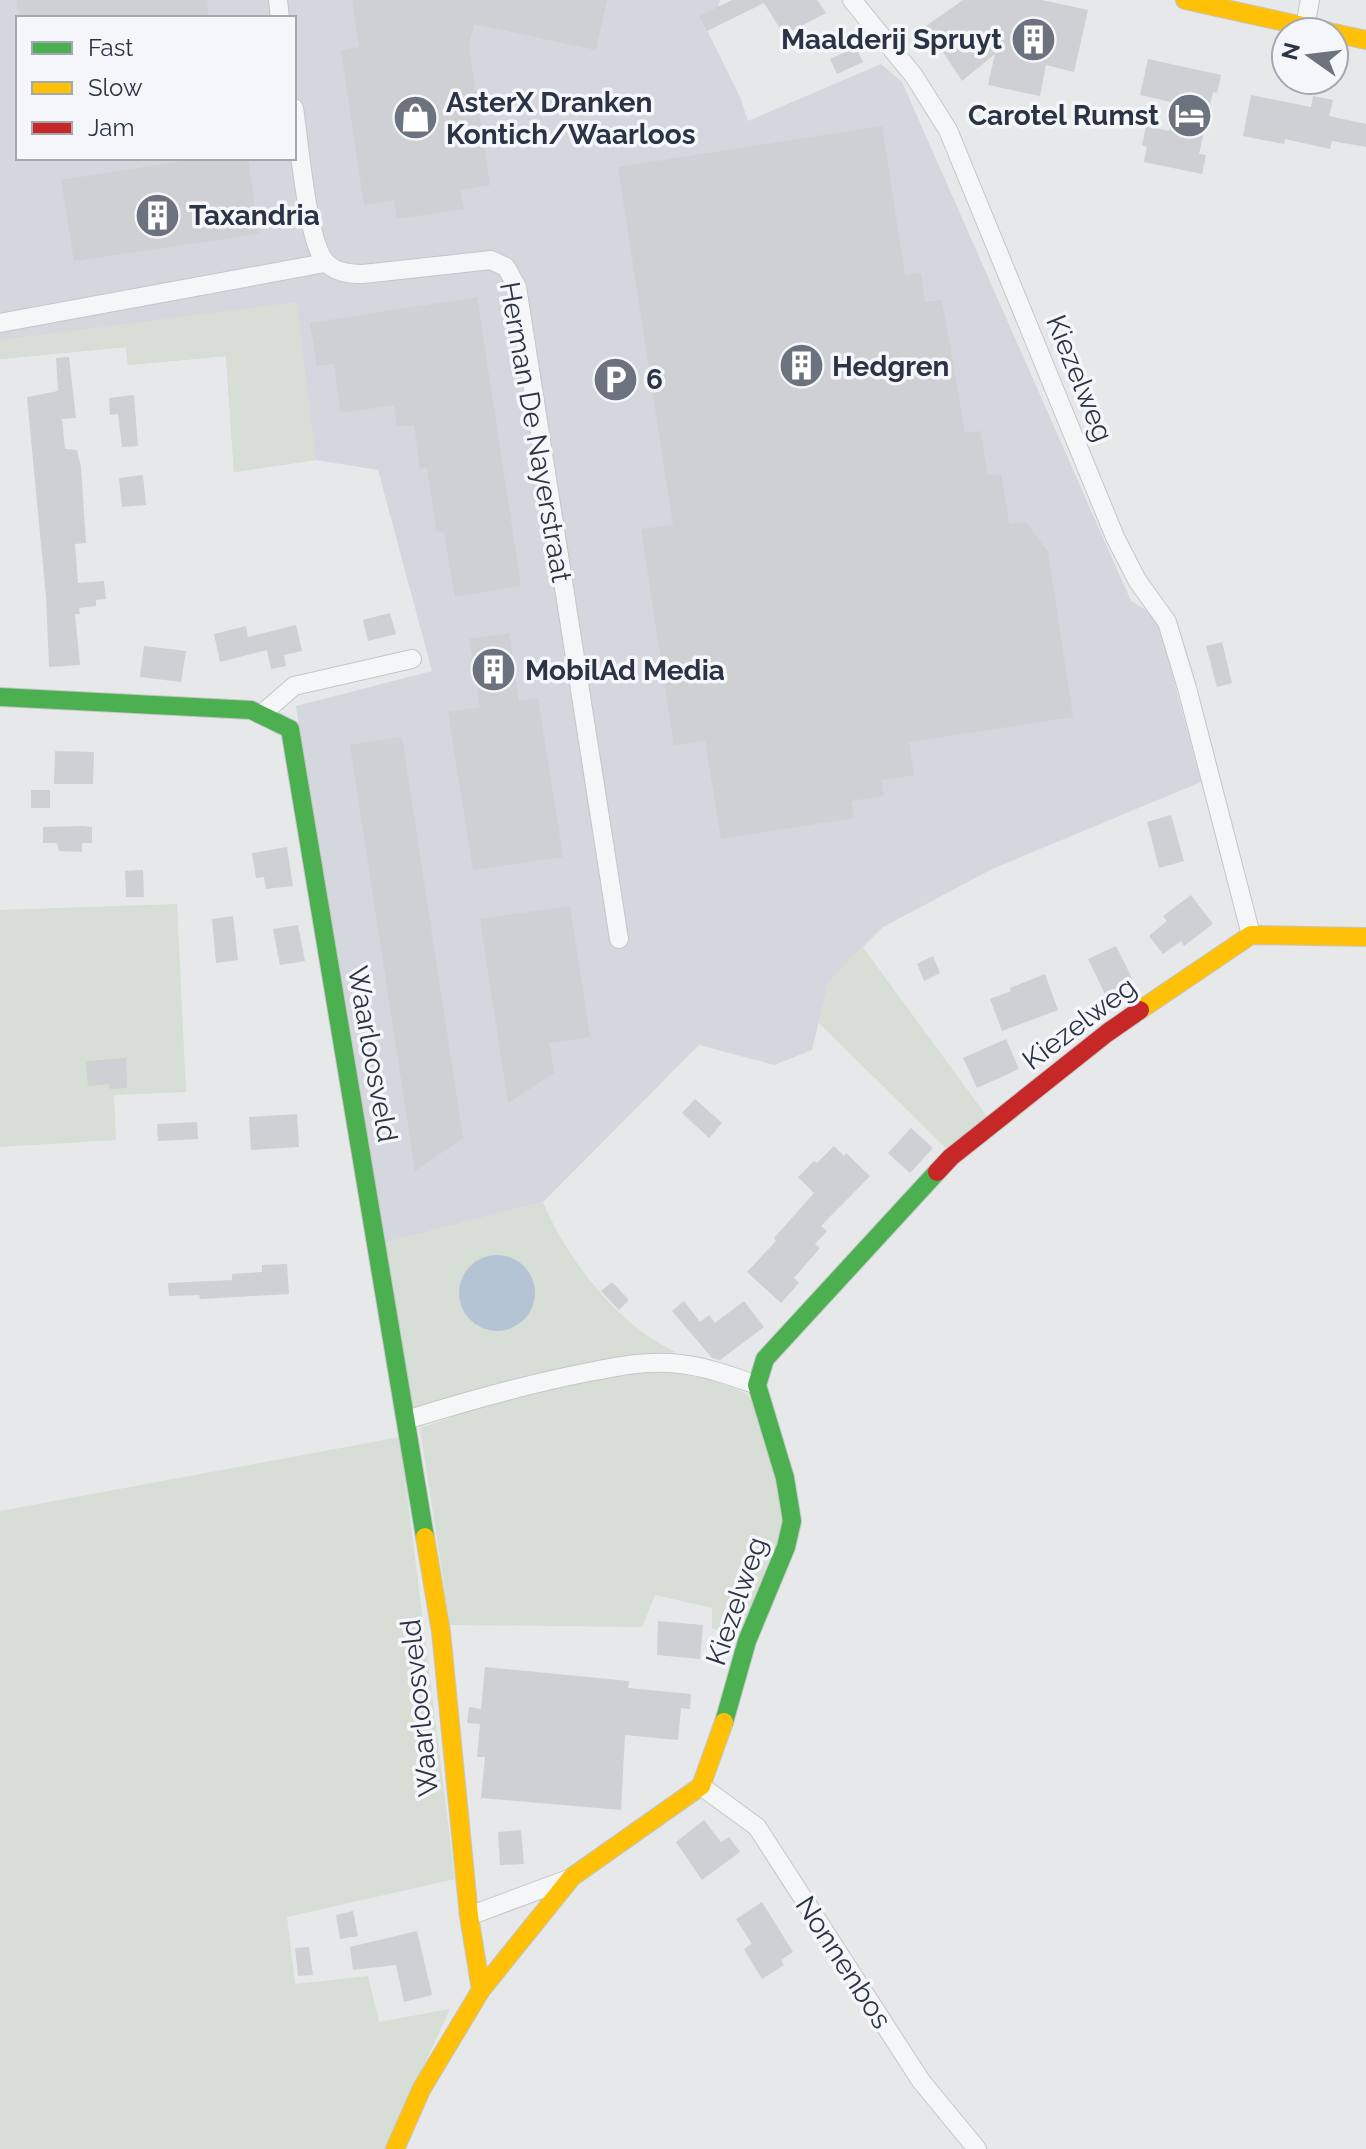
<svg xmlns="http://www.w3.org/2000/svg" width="1366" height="2149" font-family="Raleway,sans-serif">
	<rect width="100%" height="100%" fill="#e6e8ea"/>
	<!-- built -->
	<path fill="#d4d7dd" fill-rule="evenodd" d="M0,0h720l-2,7 -18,9 40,81 8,24 133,-57 21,18 229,519 26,16 44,165 -209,87 -109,58 -54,54 -17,69 -38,15 -75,-20 -156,157 -159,41 -88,-537 136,-35 -54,-201 -62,-10 -82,12 -8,-116 -98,9 -2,-18 -126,12zM18,18h276v140h-276z"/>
	<!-- green -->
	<path fill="#d6ded6" d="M297,302l19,158 -82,12 -8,-116 -98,9 -2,-18 -126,12v-19z
		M177,904l9,188 -72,3 2,45 -116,7v-237z
		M862,946l129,176 -36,35 -136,-134 10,-42z
		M543,1202c23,56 76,125 133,150l-139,21 -124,35 -29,-165z
		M668,1372l41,7 37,14 12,18 24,91v32l-44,105 -26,-11v-20l-57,-13 -13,32 -192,-2 -30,-197 101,-35 110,-19z
		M400,1437l55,442 -168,38 8,67 73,-8 11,46 71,-13 -65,140h-385v-638z"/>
	<!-- water -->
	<path fill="#b4c4d5" d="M459 1293a38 38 0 1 1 76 0a38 38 0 1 1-76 0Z"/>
	<!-- building -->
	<path fill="#ced0d3" d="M17,0h190l2,18h-189z
		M352,0h255l-11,50 -122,-26 -5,23 21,138 -30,5 4,19 -67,10 -3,-19 -30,5 -23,-155 18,-3z
		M732,0h85l9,13 -42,22 -20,-32 -57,28 -8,-15z
		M963,0h79l46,10 -14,62 -28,-7 -6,31 -52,-11 7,-31 -33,27 -36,-55z
		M856,47l7,15 -26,12 -7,-15z
		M1148,59l73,16 -4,18 -4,-1 -14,62 7,1 -4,19 -58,-12 3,-15 -5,-2 4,-19 23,5 6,-28 -35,-8z
		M1251,95l60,12 2,-11 20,4 -4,16 37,8v23l-34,-6 -2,8 -45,-10 -1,5 -41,-8z
		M882,126l23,149 16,-2 4,29 17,-2 23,133 15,-2 8,44 13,-1 8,50 17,-2 22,30 25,165 -164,25 5,33 -33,5 3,16 -33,5 3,17 -133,21 -16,-98 -31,4 -33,-216 32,-4 -55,-358z
		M201,158h47l11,76 -185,27 -13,-81z
		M477,297l44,289 -66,11 -11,-65 -7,1 -10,-66 -7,2 -6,-44 -17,2 -3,-22 -53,8 -7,-49 -17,2 -7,-43z
		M69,357l7,61 -14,1 3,30 12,1 4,17 5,76 -11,1 3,39 26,-2 2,18 -10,1v6l-17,2 1,6h-5l5,51 -31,2 -3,-70 -19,-200 31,-6 -2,-33z
		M134,395l4,51 -16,1 -4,-33 -8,1 -1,-17z
		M143,475l3,30 -24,2 -3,-29z
		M390,613l6,21 -28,7 -5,-21z
		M296,625l6,26 -18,4 2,11 -15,3 -4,-19 -47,12 -6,-28 32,-8 2,11z
		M509,633l10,68 19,-3 25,159 -90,13 -25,-158 32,-5 -11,-68z
		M1222,642l10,41 -15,4 -11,-41z
		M144,646l42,5 -5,31 -41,-5z
		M402,737l61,401 -48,33 -65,-426z
		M55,751l39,1 -1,32h-39z
		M31,790h19v18h-19z
		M1171,815l13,46 -25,7 -12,-46z
		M83,826l9,1v16h-10v9l-23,-1 -2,-8h-14v-16z
		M287,847l6,39 -27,3 -2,-12 -8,1 -4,-25z
		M143,870l1,27h-18l-1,-26z
		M1191,895l22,29 -29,22 -3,-5 -18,13 -14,-18 18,-15 -4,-5z
		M570,906l20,131 -41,6 5,30 -46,30 -28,-184z
		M233,916l5,44 -22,3 -4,-44z
		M298,925l7,36 -25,4 -7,-36z
		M1116,946l17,34 -28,14 -17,-35z
		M933,956l7,17 -16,8 -7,-17z
		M1045,974l13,36 -56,21 -12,-32 21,-8 -1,-3z
		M1006,1039l13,30 -42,19 -14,-30z
		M126,1058l1,30 -17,1 -1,-5 -21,2 -2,-25z
		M695,1099l27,24 -13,15 -27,-25z
		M297,1114l2,33 -48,3 -2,-33z
		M197,1122l1,17 -40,2 -1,-17z
		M911,1128l22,20 -23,25 -22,-20z
		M834,1146l10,10 2,-3 24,23 -49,50 6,5 -12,13 5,4 -26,30 5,5 -18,20 -34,-31 29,-31 -2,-3 40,-45 -16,-16 16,-16 3,2z
		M287,1264l2,30 -89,5 -1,-4 -30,1 -1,-13 64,-3v-6l30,-2v-7z
		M612,1282l17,18 -10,10 -18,-19z
		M684,1301l16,21 9,-7 6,8 29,-22 20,26 -44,33 -8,-2 -40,-47z
		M658,1621l45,4 -3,34 -43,-4z
		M485,1667l144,14 -1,7 63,6 -1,15 -9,-1 -3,32 -53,-5 -4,75 -140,-12 4,-41h-8l3,-33 -13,-1 2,-16 12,2z
		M704,1820l17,22 8,-5 11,15 -38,28 -26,-38z
		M521,1830l3,34 -24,1 -2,-33z
		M762,1902l31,50 -12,8 3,5 -22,14 -18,-30 8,-5 -16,-25z
		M353,1911l5,25 -18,3 -4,-24z
		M417,1931l15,64 -28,7 -8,-37 -43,5 -3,-23z
		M309,1947l4,28 -15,1 -3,-28z"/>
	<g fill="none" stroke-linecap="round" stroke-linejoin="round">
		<defs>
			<path id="street" d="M278,0l2,18
				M852,0l62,76 34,54 167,407 22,43 30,42 20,66 64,247
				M1305,26l5,-26
				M294,108c5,32 13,130 30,152 9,12 24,14 39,14l128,-14 15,7 11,20 102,652
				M0,323l325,-60
				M263,713l31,-27 118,-27
				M406,1420c61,-19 121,-36 183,-48 30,-6 60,-12 91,-8 27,3 51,12 77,21
				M701,1786l56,41 164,254 56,68
				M469,1916l102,-38"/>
			<path id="fast" d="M0,697l251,13 39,19 135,808
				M724,1722l23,-81 39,-94 6,-26 -7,-43 -28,-93 8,-26 172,-187"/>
			<path id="slow" d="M1185,0l145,32
				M1334,33l32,7
				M1140,1010l111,-75 115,2
				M425,1537l16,95 28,284 12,74
				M395,2149l27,-61 59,-98 91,-113 129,-91 23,-64"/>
			<path id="jam" d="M937,1172l14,-15 156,-124 33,-23"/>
		</defs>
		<!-- street casing -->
		<use href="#street" stroke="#c4c6c8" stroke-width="20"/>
		<!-- fast casing -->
		<use href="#fast" stroke="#c4c6c8" stroke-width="20"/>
		<!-- slow casing -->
		<use href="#slow" stroke="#c4c6c8" stroke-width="20"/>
		<!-- jam casing -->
		<use href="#jam" stroke="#c4c6c8" stroke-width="20"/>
		<!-- street -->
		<use href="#street" stroke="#f5f6f7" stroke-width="18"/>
		<!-- fast -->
		<use href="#fast" stroke="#4caf50" stroke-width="18"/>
		<!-- slow -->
		<use href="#slow" stroke="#ffc107" stroke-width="18"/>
		<!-- jam -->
		<use href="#jam" stroke="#c62828" stroke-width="18"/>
	</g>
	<!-- icons -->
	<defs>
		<symbol id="building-disc" viewBox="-11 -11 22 22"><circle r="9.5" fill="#6c737f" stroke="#f4f6f9"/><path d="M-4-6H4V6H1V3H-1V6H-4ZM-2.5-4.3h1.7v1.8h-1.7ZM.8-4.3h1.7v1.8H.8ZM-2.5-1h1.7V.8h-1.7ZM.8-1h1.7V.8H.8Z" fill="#fff"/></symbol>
		<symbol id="hotel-disc" viewBox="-11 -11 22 22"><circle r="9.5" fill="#6c737f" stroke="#f4f6f9"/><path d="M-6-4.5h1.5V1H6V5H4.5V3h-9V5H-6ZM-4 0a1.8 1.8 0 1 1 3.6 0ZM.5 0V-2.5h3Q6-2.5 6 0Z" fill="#fff"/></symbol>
		<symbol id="shop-disc" viewBox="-11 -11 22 22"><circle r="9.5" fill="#6c737f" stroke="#f4f6f9"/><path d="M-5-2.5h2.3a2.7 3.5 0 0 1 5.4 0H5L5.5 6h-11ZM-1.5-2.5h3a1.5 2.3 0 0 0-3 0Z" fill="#fff"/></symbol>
		<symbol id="parking-disc" viewBox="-11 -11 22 22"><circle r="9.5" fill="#6c737f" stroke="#f4f6f9"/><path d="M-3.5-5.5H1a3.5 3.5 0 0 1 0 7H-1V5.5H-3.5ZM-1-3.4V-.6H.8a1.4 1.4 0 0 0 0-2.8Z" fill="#fff"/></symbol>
	</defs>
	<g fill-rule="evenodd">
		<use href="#building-disc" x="1008" y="14" width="51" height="51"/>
		<use href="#hotel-disc" x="1164" y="90" width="51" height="51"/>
		<use href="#shop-disc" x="390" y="92" width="51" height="51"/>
		<use href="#building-disc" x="132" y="190" width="51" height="51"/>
		<use href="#building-disc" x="776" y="340" width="51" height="51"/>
		<use href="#parking-disc" x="590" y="354" width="51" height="51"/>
		<use href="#building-disc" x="468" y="644" width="51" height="51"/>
	</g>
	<g text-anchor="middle" stroke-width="7" stroke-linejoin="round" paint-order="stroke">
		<!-- poi labels -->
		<g font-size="28" font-weight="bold" fill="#2b3445" stroke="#f4f6f9" text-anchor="start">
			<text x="1002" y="49" text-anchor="end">Maalderij Spruyt</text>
			<text x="446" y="112">AsterX Dranken<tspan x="446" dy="32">Kontich/Waarloos</tspan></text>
			<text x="1159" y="125" text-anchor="end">Carotel Rumst</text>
			<text x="189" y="225">Taxandria</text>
			<text x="832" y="376">Hedgren</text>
			<text x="646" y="389">6</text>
			<text x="525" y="680">MobilAd Media</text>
		</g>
		<!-- street labels -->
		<g font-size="28" fill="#2b3445" stroke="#f4f6f9">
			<text transform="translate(1080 378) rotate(68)" y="10">Kiezelweg</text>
			<text transform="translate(536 432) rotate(80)" y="10">Herman De Nayerstraat</text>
			<text transform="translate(1079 1023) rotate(-37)" y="10">Kiezelweg</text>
			<text transform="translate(373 1054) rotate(80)" y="10">Waarloosveld</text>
			<text transform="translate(736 1601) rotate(-71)" y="10">Kiezelweg</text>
			<text transform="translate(419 1708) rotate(-96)" y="10">Waarloosveld</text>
			<text transform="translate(844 1962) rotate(57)" y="10">Nonnenbos</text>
		</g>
	</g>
	<!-- legend -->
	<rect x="16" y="16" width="280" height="144" fill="#f4f6f9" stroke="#a4a8b1" stroke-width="2"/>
	<rect x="32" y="42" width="40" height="12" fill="#4caf50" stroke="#a4a8b1" stroke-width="2"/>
	<text x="88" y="56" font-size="24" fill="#2b3445">Fast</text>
	<rect x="32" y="82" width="40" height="12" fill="#ffc107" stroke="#a4a8b1" stroke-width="2"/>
	<text x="88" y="96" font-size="24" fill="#2b3445">Slow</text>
	<rect x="32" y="122" width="40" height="12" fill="#c62828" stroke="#a4a8b1" stroke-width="2"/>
	<text x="88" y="136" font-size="24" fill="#2b3445">Jam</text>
	<!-- north arrow -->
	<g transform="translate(1310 56) rotate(284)"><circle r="38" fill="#f4f6f9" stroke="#a4a8b1" stroke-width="2"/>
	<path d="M0-6L14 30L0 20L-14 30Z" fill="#6c737f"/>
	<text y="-12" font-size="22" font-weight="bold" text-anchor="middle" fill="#2b3445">N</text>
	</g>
</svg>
